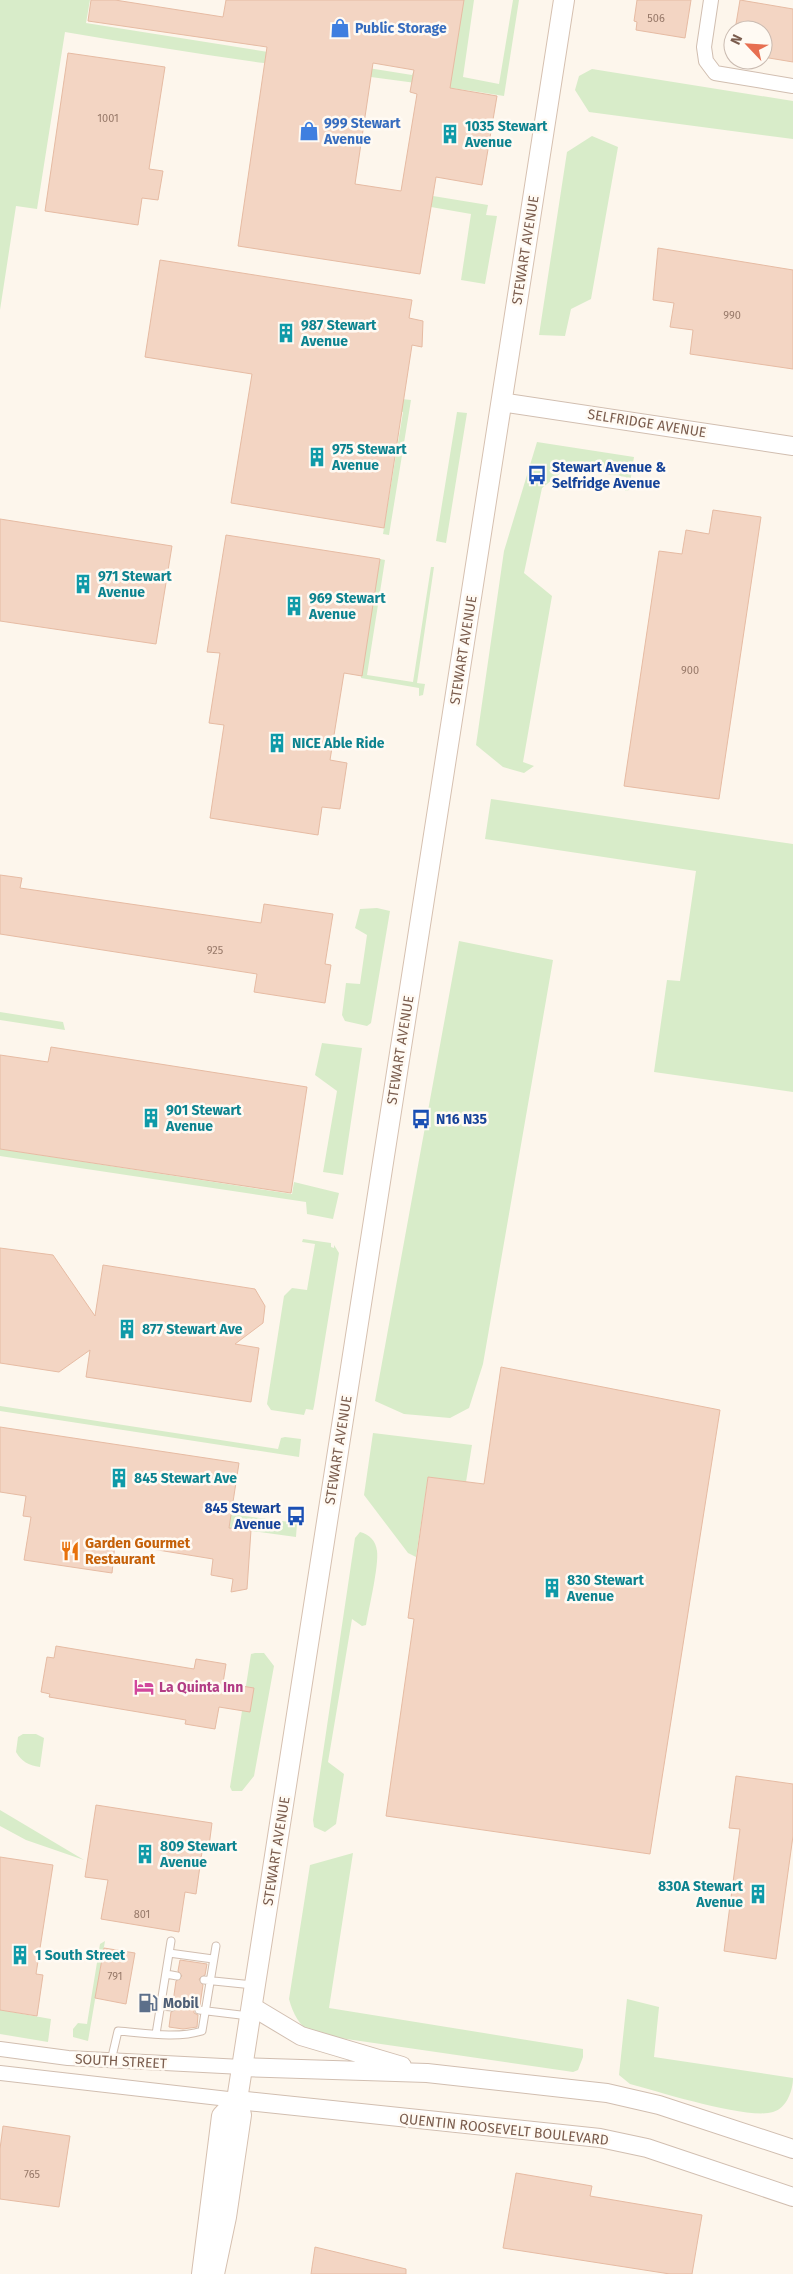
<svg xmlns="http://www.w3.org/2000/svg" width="793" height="2274" font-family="'Fira Sans',sans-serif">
	<rect width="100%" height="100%" fill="#fdf6ec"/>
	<!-- green -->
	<path fill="#d8ecc9" d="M0,0h90l-4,23 326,52 2,-5 50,-70h10l-11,77 36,7 14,-84h6l-15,96c-80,-13 -160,-22 -240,-33 -67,-9 -133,-20 -199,-31l-28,177 -21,-3 -16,104z
		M592,69l201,32v38l-204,-27 -14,-22 4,-14z
		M592,136l26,11 -27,152 -20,10 -6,27 -26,-1 28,-183z
		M433,196l55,9 -2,10 11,1 -12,68 -24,-4 10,-66 -40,-7z
		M374,396l37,4 -22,135 -6,-1 20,-122 -31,-5z
		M457,412l10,1 -21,130 -10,-2z
		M537,442l97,15 -5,33 -4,1 1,-14 -59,-9 -25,20 -18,85 28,23 -29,166 11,4 -10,7 -21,-6 -27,-22 28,-194z
		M380,559l5,1 -18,115 46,7 18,-115h3l-17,116 8,1 -2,11 -4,1v-8l-58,-10z
		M491,799l302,45v248l-139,-20 13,-92 13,1 16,-110 -211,-32z
		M377,908l13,3 -19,112 -4,3 -22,-5 -3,-6 4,-32 14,1 7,-49 -12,-7 5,-19z
		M459,941l94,19 -70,404 -14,44 -19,10 -46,-4 -29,-13z
		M0,1012l63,10 2,8 -65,-10z
		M322,1043l40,5 -19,127 -20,-3 14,-81 -22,-16z
		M0,1149l292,45 2,-12 45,11 -6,26 -26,-5 -1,-12 -306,-46z
		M303,1239l28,4v4l3,1v-3l5,8 -25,153 -1,4 -7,-1 -2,6 -33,-5 -4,-6 17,-108 8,-8 15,2 8,-46 -13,-2z
		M0,1406l278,43 3,-11 4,-1 16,2 -2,18 -299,-46z
		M373,1433l99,12 -6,37 -38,-5 -12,80 -8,-4 -44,-58z
		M231,1514l66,9 -1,14 -67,-9z
		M360,1532c9,2 16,9 17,19 2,14 -8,57 -11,74l-4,1 -10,-7 -24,143 16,12 -8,50 -11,8 -11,-5 -1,-7 42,-282z
		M255,1653h9l10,13 -20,110 -12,15h-10l-2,-4 21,-133z
		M23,1734h13l8,4 -4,29c-12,-2 -18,-5 -24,-15l2,-15z
		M0,1810l84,50 -58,-20 -26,-14z
		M353,1853l-24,155 254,41v8l-5,13 -5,2 -261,-38c-13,-9 -19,-20 -23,-35l21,-134z
		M105,1941l-17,100 -15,-4v-8l5,-6 9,1 13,-80z
		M627,1999l32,8 -5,50 139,21c0,12 -6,30 -20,34 -25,8 -113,-20 -143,-28l-11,-9z
		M0,2010l51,9 -3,23 -48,-8z"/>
	<!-- building -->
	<path fill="#f3d5c3" stroke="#e6bba3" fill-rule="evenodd" d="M91,0h24l108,17 3,-17h238l-14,88 47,8 -15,89 -46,-8 -16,97 -182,-28 29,-199 -179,-26zM373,63l41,7 -4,22 7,2 -16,97 -46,-7z
		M637,0h54l-6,38 -49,-8 1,-8 -3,-1z
		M740,0l53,9v53l-30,-5v-27h-28z
		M68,53l97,14 -16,102 14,2 -5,29 -16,-2 -4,27 -93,-14z
		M658,248l135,22v99l-103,-15 3,-24 -23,-3 4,-24 -21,-3z
		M160,260l252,40 -3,18 14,3 -1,26 -10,-2 -28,183 -153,-25 21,-129 -107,-17z
		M713,510l48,7 -42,282 -95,-13 35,-235 23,3 4,-24 23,4z
		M0,519l172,27 -16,98 -156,-23z
		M226,535l154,24 -18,117 -18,-3 -14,87 17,3 -7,46 -18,-2 -4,28 -108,-17 14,-93 -15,-2 11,-70 -13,-1z
		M0,875l22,3 -2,10 241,35 3,-19 69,10 -8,50 6,1 -6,38 -71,-11 3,-18 -257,-40z
		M51,1047l256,40 -16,106 -291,-44v-94l48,7z
		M0,1248l53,7 42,61 8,-51 152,24 10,17 -2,17 -28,21 24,4 -8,54 -165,-25 4,-27 -31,22 -59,-9z
		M501,1367l219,43 -70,444 -264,-38 28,-197 -6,-1 20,-141 56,7z
		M0,1427l239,36 -10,65 22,2 -4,59 -16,3 2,-13 -22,-4 2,-16 -98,-16 -3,30 -88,-13 7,-43 -8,-1 3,-20 -26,-4z
		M56,1646l138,23 2,-10 30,5 -3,19 31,5 -4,24 -31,-5 -4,22 -30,-5 1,-4 -137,-23 1,-3 -9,-2 6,-35 7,1z
		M736,1776l57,8v52l-17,123 -52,-8 16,-122 -11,-1z
		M96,1805l116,18 -3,23 -6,-1 -7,49 -11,-2 -6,40 -78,-13 7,-39 -23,-3z
		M0,1857l53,8 -17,109 7,1 -6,41 -37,-6z
		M104,1948l31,5 -9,51 -31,-6z
		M180,1960l27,4 -2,11 -6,4 4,6 -3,20 -6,4v4l4,2 -1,12 -14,2 -14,-2 2,-15 6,-4 -4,-6 3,-21 6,-5 -4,-5z
		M3,2126l67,10 -11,71 -59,-8v-50z
		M516,2173l76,13 -2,10 112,19 -10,59h-22l-167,-26z
		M315,2247l91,22v5h-95z"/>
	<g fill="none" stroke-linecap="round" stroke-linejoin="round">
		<defs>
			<path id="service" d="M169,1953l44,6
				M166,1974l11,2
				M204,1980l49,5
				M160,2006l12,1
				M199,2010l50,6
				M156,2034l15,-93
				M111,2061l7,-30c26,2 58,8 84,0l14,-85"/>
			<path id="minor" d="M711,0l-7,47 2,14 9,12 78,13
				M0,2049l68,9 174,9
				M0,2073l237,27"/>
			<path id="tertiary" d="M501,402l292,44
				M251,2006l50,30 101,30
				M242,2067l185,6 180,20 52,12 134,44
				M237,2100l363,38 47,10 146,49"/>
			<path id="secondary" d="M202,2274l20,-158 15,-16
				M214,2274l12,-57 15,-102 -4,-15 327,-2100"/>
		</defs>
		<!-- service casing -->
		<use href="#service" stroke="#d1beb0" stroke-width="9"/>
		<!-- minor casing -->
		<use href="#minor" stroke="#d1beb0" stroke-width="16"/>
		<!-- tertiary casing -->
		<use href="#tertiary" stroke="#d1beb0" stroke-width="20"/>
		<!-- secondary casing -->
		<use href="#secondary" stroke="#d6c0b0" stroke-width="22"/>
		<!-- service -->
		<use href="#service" stroke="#fff" stroke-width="7"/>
		<!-- minor -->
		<use href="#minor" stroke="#fff" stroke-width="14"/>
		<!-- tertiary -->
		<use href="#tertiary" stroke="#fff" stroke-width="18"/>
		<!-- secondary -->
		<use href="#secondary" stroke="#fff" stroke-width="20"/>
	</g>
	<!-- icons -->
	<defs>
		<symbol id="shop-bare" viewBox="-9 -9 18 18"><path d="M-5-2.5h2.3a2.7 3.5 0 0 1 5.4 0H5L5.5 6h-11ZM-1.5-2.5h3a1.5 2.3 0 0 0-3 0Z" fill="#3f7fe0" stroke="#fffaf3" stroke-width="2.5" paint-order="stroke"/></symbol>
		<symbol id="building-bare" viewBox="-9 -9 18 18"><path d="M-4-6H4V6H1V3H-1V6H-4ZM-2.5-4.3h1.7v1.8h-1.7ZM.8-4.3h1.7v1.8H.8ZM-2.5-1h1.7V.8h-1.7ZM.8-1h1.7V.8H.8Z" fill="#0f9aa8" stroke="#fffaf3" stroke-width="2.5" paint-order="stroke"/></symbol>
		<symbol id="bus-bare" viewBox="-9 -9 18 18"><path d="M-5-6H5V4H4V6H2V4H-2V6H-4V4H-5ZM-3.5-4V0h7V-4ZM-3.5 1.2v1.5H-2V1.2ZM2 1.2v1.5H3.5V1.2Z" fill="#1a4fb4" stroke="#fffaf3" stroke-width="2.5" paint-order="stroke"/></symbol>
		<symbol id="restaurant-bare" viewBox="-9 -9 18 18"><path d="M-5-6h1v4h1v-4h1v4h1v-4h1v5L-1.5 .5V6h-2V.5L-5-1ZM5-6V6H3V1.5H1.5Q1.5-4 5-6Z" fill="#e8710a" stroke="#fffaf3" stroke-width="2.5" paint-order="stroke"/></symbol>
		<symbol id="hotel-bare" viewBox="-9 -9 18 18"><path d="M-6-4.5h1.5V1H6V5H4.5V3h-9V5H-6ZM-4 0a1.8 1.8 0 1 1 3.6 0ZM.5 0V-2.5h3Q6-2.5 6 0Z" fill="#d1479c" stroke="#fffaf3" stroke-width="2.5" paint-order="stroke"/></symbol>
		<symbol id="fuel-bare" viewBox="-9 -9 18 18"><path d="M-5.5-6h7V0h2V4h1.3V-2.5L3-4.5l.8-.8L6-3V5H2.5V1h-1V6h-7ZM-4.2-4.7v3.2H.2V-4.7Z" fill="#5c6f8a" stroke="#fffaf3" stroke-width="2.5" paint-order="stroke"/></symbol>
	</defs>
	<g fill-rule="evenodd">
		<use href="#shop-bare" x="326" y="14" width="28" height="28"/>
		<use href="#shop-bare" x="295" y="117" width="28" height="28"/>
		<use href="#building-bare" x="436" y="120" width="28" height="28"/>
		<use href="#building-bare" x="272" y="319" width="28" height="28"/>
		<use href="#building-bare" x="303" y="443" width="28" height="28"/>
		<use href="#bus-bare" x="523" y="461" width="28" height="28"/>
		<use href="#building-bare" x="69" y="570" width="28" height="28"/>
		<use href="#building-bare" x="280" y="592" width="28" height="28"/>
		<use href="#building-bare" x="263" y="729" width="28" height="28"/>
		<use href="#building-bare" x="137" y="1104" width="28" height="28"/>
		<use href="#bus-bare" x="407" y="1105" width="28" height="28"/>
		<use href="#building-bare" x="113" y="1315" width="28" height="28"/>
		<use href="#building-bare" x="105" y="1464" width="28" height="28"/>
		<use href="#bus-bare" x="282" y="1502" width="28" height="28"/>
		<use href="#restaurant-bare" x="56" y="1537" width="28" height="28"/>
		<use href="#building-bare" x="538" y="1574" width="28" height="28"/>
		<use href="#hotel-bare" x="130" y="1673" width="28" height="28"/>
		<use href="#building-bare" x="131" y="1840" width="28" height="28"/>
		<use href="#building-bare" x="744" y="1880" width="28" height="28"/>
		<use href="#building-bare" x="6" y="1941" width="28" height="28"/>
		<use href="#fuel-bare" x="134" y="1989" width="28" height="28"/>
	</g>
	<g text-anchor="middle" stroke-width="5" stroke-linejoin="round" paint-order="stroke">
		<!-- number labels -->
		<g font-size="11" fill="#987a6a">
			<text x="656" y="22">506</text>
			<text x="108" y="122">1001</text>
			<text x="732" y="319">990</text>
			<text x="690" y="674">900</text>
			<text x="215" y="954">925</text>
			<text x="142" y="1918">801</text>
			<text x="115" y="1980">791</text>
			<text x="32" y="2178">765</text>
		</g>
		<!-- shop labels -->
		<g font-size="14" font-weight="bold" fill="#366cbe" stroke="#fffaf3" text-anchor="start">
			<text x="355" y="33">Public Storage</text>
			<text x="324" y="128">999 Stewart<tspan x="324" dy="16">Avenue</tspan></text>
		</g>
		<!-- culture labels -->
		<g font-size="14" font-weight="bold" fill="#0d838f" stroke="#fffaf3" text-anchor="start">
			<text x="465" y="131">1035 Stewart<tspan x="465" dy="16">Avenue</tspan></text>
			<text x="301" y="330">987 Stewart<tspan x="301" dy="16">Avenue</tspan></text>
			<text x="332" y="454">975 Stewart<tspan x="332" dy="16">Avenue</tspan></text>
			<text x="98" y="581">971 Stewart<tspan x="98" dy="16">Avenue</tspan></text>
			<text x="309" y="603">969 Stewart<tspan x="309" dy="16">Avenue</tspan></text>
			<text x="292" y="748">NICE Able Ride</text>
			<text x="166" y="1115">901 Stewart<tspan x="166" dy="16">Avenue</tspan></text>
			<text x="142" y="1334">877 Stewart Ave</text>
			<text x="134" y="1483">845 Stewart Ave</text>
			<text x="567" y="1585">830 Stewart<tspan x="567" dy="16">Avenue</tspan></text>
			<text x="160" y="1851">809 Stewart<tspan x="160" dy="16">Avenue</tspan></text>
			<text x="743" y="1891" text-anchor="end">830A Stewart<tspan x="743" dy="16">Avenue</tspan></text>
			<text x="35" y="1960">1 South Street</text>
		</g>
		<!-- street labels -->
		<g font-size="14" fill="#7a5c4d" stroke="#fffaf3">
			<text transform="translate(525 250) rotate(-81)" y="5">STEWART AVENUE</text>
			<text transform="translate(647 423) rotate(9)" y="5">SELFRIDGE AVENUE</text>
			<text transform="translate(463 650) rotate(-81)" y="5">STEWART AVENUE</text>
			<text transform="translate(400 1050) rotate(-81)" y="5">STEWART AVENUE</text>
			<text transform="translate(338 1450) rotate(-81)" y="5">STEWART AVENUE</text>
			<text transform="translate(276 1851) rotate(-81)" y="5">STEWART AVENUE</text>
			<text transform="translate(121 2061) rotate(3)" y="5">SOUTH STREET</text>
			<text transform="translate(504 2129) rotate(6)" y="5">QUENTIN ROOSEVELT BOULEVARD</text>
		</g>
		<!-- transit labels -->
		<g font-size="14" font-weight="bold" fill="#164399" stroke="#fffaf3" text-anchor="start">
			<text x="552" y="472">Stewart Avenue &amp;<tspan x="552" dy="16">Selfridge Avenue</tspan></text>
			<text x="436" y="1124">N16 N35</text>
			<text x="281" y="1513" text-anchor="end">845 Stewart<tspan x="281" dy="16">Avenue</tspan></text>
		</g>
		<!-- food labels -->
		<g font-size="14" font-weight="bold" fill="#c56008" stroke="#fffaf3" text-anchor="start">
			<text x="85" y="1548">Garden Gourmet<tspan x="85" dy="16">Restaurant</tspan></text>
		</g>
		<!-- hotel labels -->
		<g font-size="14" font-weight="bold" fill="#b23c85" stroke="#fffaf3" text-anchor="start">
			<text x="159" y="1692">La Quinta Inn</text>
		</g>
		<!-- service labels -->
		<g font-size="14" font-weight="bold" fill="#4e5e75" stroke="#fffaf3" text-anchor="start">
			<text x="163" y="2008">Mobil</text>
		</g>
	</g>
	<!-- north arrow -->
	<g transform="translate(748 45) rotate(295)"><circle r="24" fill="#fffaf3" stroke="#cabbb1"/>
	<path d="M0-4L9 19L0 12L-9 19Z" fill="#e76f51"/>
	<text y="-8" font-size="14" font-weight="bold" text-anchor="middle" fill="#7a5c4d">N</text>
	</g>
</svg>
